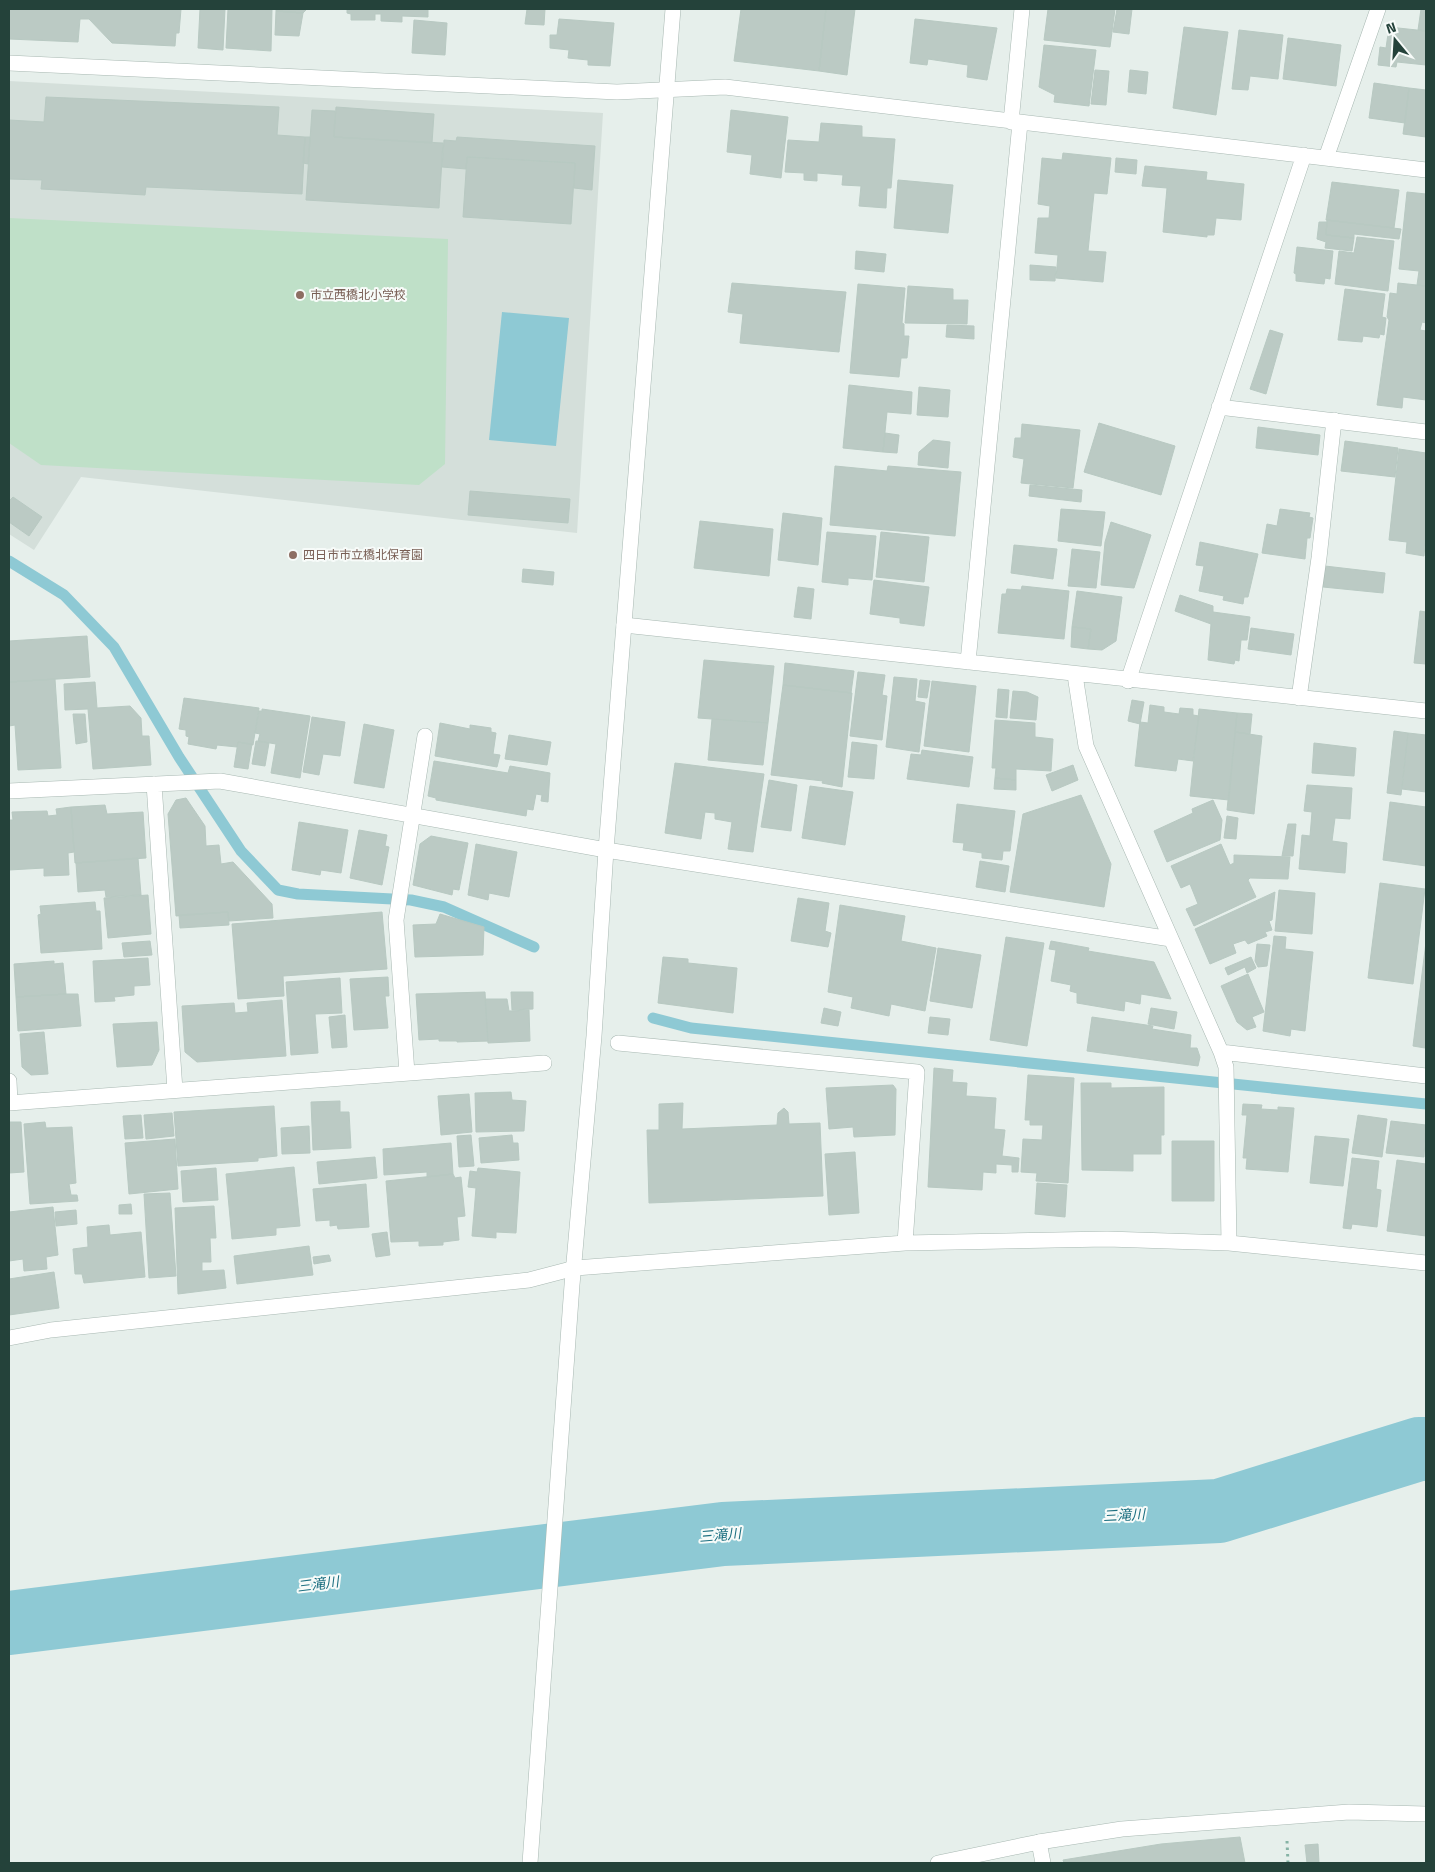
<svg xmlns="http://www.w3.org/2000/svg" width="1435" height="1872" font-family="'Titillium Web','Noto Sans JP',sans-serif">
	<rect width="100%" height="100%" fill="#e6efeb"/>
	<!-- built -->
	<path fill="#d4dfda" d="M9,81l594,32 -26,420 -496,-56 -47,73 -25,-16z"/>
	<!-- green -->
	<path fill="#bfe0c8" d="M9,218l439,21 -3,225 -26,21 -378,-20 -32,-22z"/>
	<!-- water -->
	<path fill="#8ec9d4" d="M502,312l67,6 -13,128 -67,-6z"/>
	<g fill="none" stroke-linecap="round" stroke-linejoin="round">
		<!-- stream -->
		<path stroke="#8ec9d4" stroke-width="11" d="M9,561l55,34 50,52 65,110 62,94 37,39 20,4 113,6 33,7 90,40
			M653,1018l38,10 735,76"/>
		<!-- river -->
		<path stroke="#8ec9d4" stroke-width="64" d="M9,1623l714,-89 496,-23 200,-62h7"/>
	</g>
	<!-- building -->
	<path fill="#bbcac4" stroke="#b8c9c2" d="M9,9h172l-2,24h-3l-1,13 -63,-3 -23,-24h-9l-2,23 -69,-3z
		M200,9h25l-2,41 -25,-2z
		M228,9h44l-1,42 -45,-3z
		M276,9h31l-4,4 -27,-2z
		M347,9h81v8l-26,-1v6l-21,-1v-7h-6v6h-24v-6l-4,-1z
		M527,9h18l-1,16 -19,-1z
		M741,9h85l-7,62 -85,-10z
		M826,9h29l-8,66 -28,-4z
		M1048,9h67l-5,38 -66,-7z
		M1117,9h15l-3,25 -16,-2z
		M1421,9h5v22l-8,-1z
		M276,11l27,2 -4,23 -24,-1z
		M559,19l55,4 -4,43 -22,-1v-5l-20,-2 1,-8 -19,-2v-13h7z
		M915,19l82,9 -10,52 -20,-3 1,-12 -40,-6 -1,6 -17,-2z
		M414,20l33,3 -2,32 -33,-2z
		M1184,27l44,5 -12,83 -43,-7z
		M1389,27l37,4v34l-29,-3 -1,5 -18,-2 2,-18 6,1z
		M1239,30l44,5 -5,44 -28,-3 -2,14 -16,-1z
		M1288,38l53,7 -5,41 -53,-7z
		M1044,45l52,5 -7,56 -35,-4 1,-7 -16,-8z
		M1095,70l14,1 -3,34 -15,-1z
		M1130,70l18,2 -2,22 -18,-2z
		M1374,83l35,5 -4,35 -36,-5z
		M1409,88l17,2v47l-23,-3z
		M46,97l233,10 -2,28 28,2 -3,57 -156,-7 -1,8 -104,-6 1,-9 -33,-1v-59l35,2z
		M336,107l98,7 -2,29 -98,-6z
		M312,110l23,1 -1,26 109,6 -4,65 -133,-8z
		M731,110l57,7 -7,61 -31,-4 2,-19 -25,-3z
		M821,123l41,3v11l33,2 -4,49h-4l-1,20 -27,-2 2,-20 -19,-1 1,-10 -26,-2v8l-13,-1v-7l-19,-1 3,-32 31,2z
		M305,137h5l-2,27 -5,-1z
		M457,137l138,9 -3,44 -18,-2 1,-25 -108,-6 -1,12 -24,-2 2,-27 12,1z
		M1063,153l48,5 -4,36 -13,-1 -6,58 18,1 -3,30 -47,-4 2,-23 -23,-2 3,-35h11l1,-12 -12,-2 4,-46 20,2z
		M467,157l108,6 -4,61 -108,-7z
		M1116,158l21,2 -1,14 -21,-2z
		M1145,166l62,6 -1,8 38,4 -3,36 -25,-2 -2,17h-7v2l-44,-5 4,-44 -25,-2z
		M898,180l55,5 -5,48 -54,-5z
		M1332,182l67,8 -5,38 -68,-8z
		M1407,192l19,2v92l-9,-1 2,-14 -20,-2z
		M1327,220l74,9 -2,10 -45,-5v4l-28,-3z
		M1319,222h8l-1,13 28,3 -2,13 -27,-3 1,-6 -9,-3z
		M1357,237l37,4 -6,50 -53,-7 4,-33 15,2z
		M1297,247l36,4 -3,28 -5,-1 -1,6 -28,-3v-7l-2,-1z
		M856,251l30,3 -2,18 -29,-3z
		M1030,265l26,2 -1,14 -25,-1z
		M732,283l114,9 -7,60 -99,-9 3,-29 -15,-2z
		M1398,283l28,3v37l-4,-1 -2,8 6,1v69l-23,-3 -1,11 -25,-3 12,-85 -2,-3 3,-24 7,1z
		M858,284l47,4 -3,35 2,1v12h5l-2,22h-6l-2,19 -49,-4z
		M908,286l45,3v11h15l-1,24 -62,-1z
		M1345,289l40,5 -3,23 4,1 -2,17 -4,-1 -1,4 -16,-2 -1,6 -24,-2z
		M947,325l27,1v13l-28,-2z
		M1270,330l13,4 -17,60 -16,-5z
		M849,385l63,7 -1,22 -24,-2 -4,40 -40,-4z
		M919,387l31,3 -2,27 -31,-2z
		M1099,423l76,23 -14,49 -77,-23z
		M1022,424l58,6 -7,58 -52,-5 3,-24 -11,-2 2,-19h6z
		M1258,427l62,8 -2,20 -62,-7z
		M885,433l14,2 -2,18 -14,-1z
		M933,440l17,2 -2,26 -30,-3 1,-13z
		M1345,441l53,7 -3,29 -54,-6z
		M1399,449l27,4v82l-2,21 -18,-3 1,-11 -18,-2z
		M835,466l52,5 1,-5 73,6 -6,64 -125,-11z
		M1030,485l52,5 -1,12 -52,-6z
		M470,491l100,8 -2,24 -100,-8z
		M13,497l29,20 -13,19 -20,-14v-21z
		M1061,509l44,3 -4,34 -43,-5z
		M1280,509l30,4 -1,4 4,1 -3,20h-3l-2,21 -43,-6 5,-29 10,2z
		M783,513l39,5 -4,47 -40,-5z
		M700,521l73,8 -4,47 -75,-8z
		M1111,522l40,13 -17,53 -33,-3 4,-43z
		M827,532l49,4 -4,44 -24,-2v7l-26,-3z
		M881,532l48,5 -5,45 -48,-5z
		M1200,542l58,12 -10,43h-4l-1,7 -20,-4 1,-4 -25,-5 5,-25 -8,-1z
		M1014,545l43,4 -4,30 -42,-6z
		M1072,549l28,3 -4,36 -28,-2z
		M1325,566l60,7 -2,20 -60,-6z
		M523,569l31,3 -1,13 -31,-3z
		M874,580l55,7 -5,39 -24,-3v-5l-30,-4z
		M1022,586l47,5 -5,48 -66,-6 4,-39h4l1,-5 14,1z
		M798,587l16,2 -3,30 -17,-2z
		M1077,591l45,6 -6,44 -14,9 -14,-1 3,-20 -19,-2z
		M1180,595l33,11v6l37,5 -3,23h-6l-2,21 -4,-1 -1,4 -26,-4 3,-36 -36,-13z
		M1420,611l6,1v52l-12,-1z
		M1072,627l19,2 -3,20 -17,-2z
		M1251,628l43,6 -3,21 -43,-6z
		M87,636l3,41 -81,5v-41z
		M704,660l70,6 -6,57 -70,-5z
		M785,663l69,8 -3,22 -68,-8z
		M858,672l27,3 -3,20 5,1 -5,44 -32,-4z
		M894,677l23,2 -2,22 10,2 -6,49 -33,-5z
		M55,679l6,89 -43,2 -3,-45 -6,1v-44z
		M920,680l10,1 -3,17 -9,-1z
		M932,681l44,5 -7,66 -45,-6z
		M95,682l2,26 33,-2 11,12 1,18h7l2,29 -58,4 -5,-60 -23,1 -1,-26z
		M783,685l69,8 -10,94 -20,-4 1,-2 -52,-6z
		M998,689l11,1 -2,28 -11,-1z
		M1013,691l14,1 11,5 -2,23 -26,-2z
		M184,698l75,10 -6,37 -15,-3 -1,5 -20,-2 -1,4 -28,-5 1,-7 -3,-1v-6l-7,-1z
		M1132,700l12,2 -4,22 -12,-3z
		M1150,705l14,2v5l15,2 1,-6 13,1v6l6,1 -6,45 -15,-2 -2,12 -41,-5 5,-44 8,1z
		M262,709l48,7 -10,62 -29,-5 5,-29 -18,-3 2,-7 -5,-1 4,-22h3z
		M1199,709l38,4 -8,87 -39,-4z
		M1237,713l15,1 -2,20 -15,-2z
		M73,714h12l2,28 -11,2z
		M312,717l33,5 -5,34 -17,-2 -4,21 -16,-3z
		M712,719l56,4 -5,42 -55,-5z
		M995,720l40,3v14l18,2 -2,32 -35,-2v11l-21,-2 1,-10h-4z
		M440,723l30,6v-4l21,3v4l5,1 -3,21 7,1 -3,12 -62,-11z
		M364,724l30,6 -10,58 -30,-5z
		M1394,731l14,2 -7,62 -14,-2z
		M1235,732l27,4 -8,78 -27,-4z
		M1408,733l18,2v57l-24,-3z
		M509,735l42,7 -4,23 -42,-6z
		M256,741l13,2 -4,23 -13,-2z
		M238,742l14,2 -4,25 -14,-2z
		M852,742l25,3 -3,34 -26,-2z
		M1314,743l42,5 -2,28 -42,-3z
		M922,750l51,7 -4,30 -62,-8 4,-25 10,1z
		M434,761l74,12 2,-7 40,7 -2,29 -7,-1 1,-6 -6,-1 -3,16 -6,-1 -1,7 -90,-16v-2l-8,-2z
		M675,763l89,11 -11,78 -25,-3 4,-27 -17,-3v-6l-10,-1 -4,27 -36,-6z
		M1073,765l5,15 -26,11 -6,-16z
		M995,778l21,2v10l-22,-1z
		M769,780l28,5 -6,46 -30,-4z
		M1307,785l45,3 -2,31 -15,-1 -3,23 15,2 -2,30 -46,-4 3,-34 8,1 2,-24 -8,-1z
		M810,786l43,6 -8,53 -43,-7z
		M1081,795l30,69 -7,43 -94,-15 13,-78z
		M186,798l19,28 1,20 13,-1 2,19 12,-2 39,42 1,14 -44,3 -1,-9 -52,4 -8,-102 8,-14z
		M1213,800l9,20 -2,20 -53,22 -13,-31 39,-18 -1,-4z
		M1390,802l36,5v59l-43,-6z
		M957,804l58,7 -5,40h-7l-1,9 -20,-2v-5l-19,-3 1,-7 -11,-1z
		M105,805l2,9 36,-2 3,46 -71,5 -4,-56z
		M71,807l3,45 -6,1 1,22 -25,1v-8l-35,2v-50h4l-1,-8 35,-1 1,5 9,-1 -1,-6z
		M1227,816l11,2 -2,21 -12,-1z
		M299,822l49,8 -7,43 -20,-3 -1,5 -28,-5z
		M1288,824h8l-3,32h-11z
		M359,830l28,5 -2,11 4,1 -7,38 -32,-7z
		M431,836l37,7 -9,47 -6,-1 -1,6 -39,-10 7,-41z
		M476,844l41,8 -8,45 -20,-4 -1,7 -20,-5z
		M1221,844l9,21 4,-2v-8l56,2 -2,22 -38,-1 -2,2 8,17 -62,29 -8,-17 12,-5 -8,-20 -9,4 -10,-22z
		M138,858l3,37 -35,2 -1,-7 -27,2 -2,-29z
		M980,861l29,5 -4,26 -29,-5z
		M1380,883l45,6 -12,95 -45,-6z
		M1279,890l36,3 -3,41 -37,-3z
		M1275,892l-3,28 -3,1 3,9 -7,2 2,4 -19,8 -3,-4 -12,4 3,9 -26,11 -15,-35z
		M148,895l3,39 -43,4 -4,-40z
		M798,898l31,5 -4,28 6,2 -3,14 -37,-6z
		M95,902l1,9h4l2,38 -61,4 -3,-38 3,-1 -1,-8z
		M840,905l65,11 -4,25 35,7 -11,63 -34,-7 -2,12 -38,-8 2,-11 -25,-5z
		M228,912l1,13 -49,3 -1,-13z
		M382,912l5,57 -104,7 1,20 -46,3 -6,-75z
		M440,914l44,13 -1,28 -68,2 -2,-32 23,-1z
		M1274,936l12,1 -1,12 28,3 -8,79 -14,-2 -1,7 -27,-5z
		M1006,937l38,6 -17,103 -37,-6z
		M150,941l2,14 -28,2 -2,-14z
		M1051,941l38,7 -1,3 66,11 17,37 -30,-5 -1,10 -15,-3 -1,10 -47,-8v-10l-7,-2 1,-6 -20,-4 5,-31 -7,-1z
		M1426,942v98l-1,8 -12,-2z
		M1257,944l13,1 -3,21 -9,1 -3,-6z
		M938,948l43,7 -9,53 -42,-7z
		M663,957l25,2v4l49,5 -4,45 -75,-10z
		M1251,957l5,11 -9,5 -2,-6 -17,8 -3,-7z
		M148,958l2,27 -16,1v9l-20,2 1,4 -20,1 -2,-41z
		M54,961v3l9,-1 3,31 -50,3 -2,-33z
		M1248,974l16,38 -12,5 4,10 -9,3 -10,-8 -16,-36z
		M388,977l1,19h-4l3,32 -34,2 -4,-51z
		M340,978l2,35 -27,1 3,39 -27,2 -5,-73z
		M485,992l3,49 -31,1v-1h-18v-2l-20,1 -3,-46z
		M511,992h22v17l-21,1z
		M66,994h12l3,32 -63,5 -2,-34z
		M485,999h22l2,12 20,-1 1,31 -42,2z
		M282,1000l4,56 -89,6 -12,-10 -3,-46 52,-3 1,10 13,-1 -1,-9z
		M824,1008l17,4 -3,14 -17,-3z
		M1151,1008l26,4 -3,17 -26,-5z
		M345,1015l2,32 -15,1 -3,-31z
		M930,1017l20,2 -2,16 -20,-2z
		M1092,1017l61,9 -1,3 39,6 -1,13h7l3,9 -2,9 -111,-15z
		M157,1022l2,28 -7,15 -35,2 -4,-43z
		M44,1032l4,42 -17,1 -9,-8 -2,-33z
		M934,1068l19,2 -1,12 15,1 -1,13 30,2 -2,31 11,1 -3,26 17,2 -1,14h-6v-7l-16,-1v9l-13,-1 -1,18 -54,-3z
		M1028,1075l46,3 -6,105 -32,-2 1,-8 -16,-1 2,-33 19,1 1,-15h-13v-5h-5z
		M1081,1083h30v5l53,-1v48h-3v19h-28v17l-51,-1z
		M893,1085l3,4 -1,46 -41,2 -1,-10 -24,2 -3,-41z
		M511,1092l1,8 14,1 -2,30 -48,1 -1,-39z
		M469,1094l3,38 -31,3 -3,-39z
		M340,1101v11h9l2,36 -38,2 -2,-48z
		M683,1103l-1,26 95,-4 1,-12 6,-5 4,4 1,12 31,-1 3,73 -174,7 -2,-73h12v-26z
		M1243,1104l19,1 -1,4 17,1v-3l16,1 -6,64 -42,-3 1,-11h-4l4,-43h-5z
		M274,1106l3,50 -19,2v3l-80,5 -4,-54z
		M172,1113l2,23 -28,3 -2,-24z
		M141,1115l2,23 -18,1 -2,-23z
		M1358,1115l29,4 -5,38 -30,-4z
		M1391,1121l35,4 -2,32 -38,-4z
		M9,1122h12l3,50 -15,1z
		M45,1122l1,6 26,-1 4,56 -7,1 2,11h6l1,6 -48,3 -6,-80z
		M309,1126l1,27 -28,1 -1,-26z
		M471,1135l3,31 -15,1 -2,-31z
		M512,1135l1,8h5l1,17 -38,3 -2,-25z
		M1315,1136l34,3 -6,47 -33,-3z
		M175,1139l3,50 -49,5 -4,-51z
		M1172,1141h42v60h-42z
		M451,1143l2,31 -26,3v-5l-43,3 -1,-26z
		M855,1152l4,61 -30,2 -4,-61z
		M375,1157l2,21 -58,6 -2,-22z
		M1352,1158l27,3 -3,28 5,1 -4,37 -25,-3 -1,5 -8,-1z
		M1397,1160l29,4v72l-39,-5z
		M294,1167l6,59 -24,2v7l-44,4 -6,-65z
		M216,1168l2,32 -35,2 -2,-31z
		M478,1168l42,4 -4,61 -20,-1v6l-24,-2 4,-48 -8,-1 2,-16 7,1z
		M453,1174l2,4 6,-1 4,39 -8,1 2,23 -16,2v3l-24,1v-5l-28,1 -5,-61z
		M1037,1183l30,2 -2,32 -30,-3z
		M366,1184l3,43 -31,2 -1,-4 -7,1v-6l-14,1 -3,-32z
		M170,1193l6,83 -27,2 -5,-84z
		M131,1204l1,10h-13v-9z
		M214,1206l2,32h-6l1,24h-9v9l22,-1 2,18 -48,6 -3,-86z
		M53,1207l5,48 -12,2 1,12 -23,2 -1,-12 -14,2v-49z
		M76,1210l1,14 -21,2 -1,-14z
		M109,1225l1,10 31,-3 4,45 -61,6 -2,-9h-7l-2,-25 15,-2 -1,-20z
		M387,1232l3,23 -14,2 -4,-23z
		M309,1246l4,29 -76,9 -3,-28z
		M329,1255l2,6 -17,3 -1,-7z
		M54,1272l5,36 -50,7v-36z
		M1240,1837l5,26h-181l-1,-3 98,-16z
		M1318,1844l1,19h-12l-2,-18z"/>
	<g fill="none" stroke-linecap="round" stroke-linejoin="round">
		<defs>
			<path id="service" d="M1039,1842l4,21"/>
			<path id="minor" d="M9,63l608,29 108,-5 701,83
				M1011,122l11,-113
				M1326,158l52,-149
				M1219,407l207,25
				M624,625l802,86
				M968,662l52,-539
				M1075,675l11,71 135,306 205,24
				M1128,681l176,-526
				M1299,698l20,-140 15,-138
				M154,784l21,306
				M9,791l211,-10 386,69 565,89
				M618,1043l299,29 -12,171
				M1221,1052l5,15 3,176
				M407,1073l-11,-153 29,-184
				M9,1081l1,22
				M9,1103l535,-40
				M9,1338l42,-8 478,-50 46,-12 330,-25 202,-4 122,4 197,20
				M938,1863l101,-21 83,-13 227,-17 77,2"/>
			<path id="tertiary" d="M530,1863l42,-578 22,-249 12,-186 67,-841"/>
		</defs>
		<!-- service casing -->
		<use href="#service" stroke="#a8b8b2" stroke-width="16"/>
		<!-- minor casing -->
		<use href="#minor" stroke="#a8b8b2" stroke-width="16"/>
		<!-- tertiary casing -->
		<use href="#tertiary" stroke="#a8b8b2" stroke-width="16"/>
		<!-- path -->
		<path stroke="#86b3a5" stroke-width="3" stroke-dasharray="2.5 4" stroke-linecap="butt" d="M1287,1841l1,22"/>
		<!-- service -->
		<use href="#service" stroke="#fff" stroke-width="15"/>
		<!-- minor -->
		<use href="#minor" stroke="#fff" stroke-width="15"/>
		<!-- tertiary -->
		<use href="#tertiary" stroke="#fff" stroke-width="15"/>
	</g>
	<!-- markers -->
	<g fill="#8d6e63" stroke="#f7fbf9" stroke-width="2">
		<circle cx="300" cy="295" r="5"/>
		<circle cx="293" cy="555" r="5"/>
	</g>
	<g text-anchor="middle" stroke-width="4" stroke-linejoin="round" paint-order="stroke">
		<!-- education labels -->
		<g font-size="12" fill="#785e54" stroke="#f7fbf9" text-anchor="start">
			<text x="310" y="299">市立西橋北小学校</text>
			<text x="303" y="559">四日市市立橋北保育園</text>
		</g>
		<!-- water labels -->
		<g font-size="14" font-style="italic" fill="#1c6f80" stroke="#f7fbf9">
			<text transform="translate(1124 1515) rotate(-3)" y="5">三滝川</text>
			<text transform="translate(720 1535) rotate(-5)" y="5">三滝川</text>
			<text transform="translate(318 1584) rotate(-7)" y="5">三滝川</text>
		</g>
	</g>
	<!-- border -->
	<rect width="1435" height="1872" fill="none" stroke="#24423a" stroke-width="20"/>
	<!-- north arrow -->
	<g transform="translate(1395 40) rotate(342)" stroke="#f7fbf9" stroke-width="4" paint-order="stroke">
	<path d="M0-4L9 19L0 12L-9 19Z" fill="#24423a"/>
	<text y="-8" font-size="14" font-weight="bold" text-anchor="middle" fill="#24423a">N</text>
	</g>
</svg>
